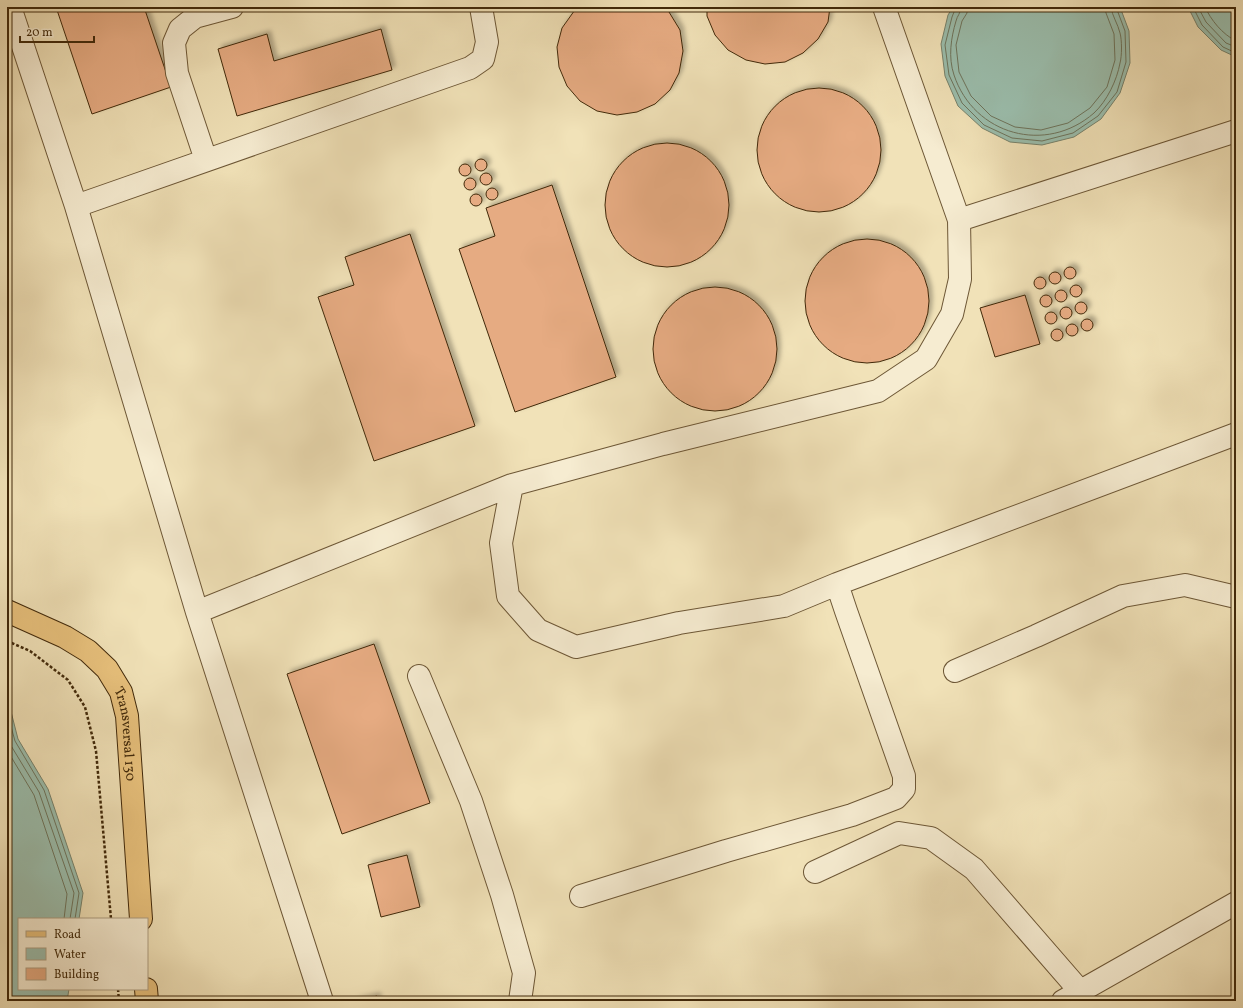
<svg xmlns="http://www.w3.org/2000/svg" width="1243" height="1008" font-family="Vollkorn,serif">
	<defs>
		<filter id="shadow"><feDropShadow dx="3.5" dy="-3.5" stdDeviation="2" flood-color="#0004"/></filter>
	</defs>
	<rect width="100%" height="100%" fill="#f1e2b8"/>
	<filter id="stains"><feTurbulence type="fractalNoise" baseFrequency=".005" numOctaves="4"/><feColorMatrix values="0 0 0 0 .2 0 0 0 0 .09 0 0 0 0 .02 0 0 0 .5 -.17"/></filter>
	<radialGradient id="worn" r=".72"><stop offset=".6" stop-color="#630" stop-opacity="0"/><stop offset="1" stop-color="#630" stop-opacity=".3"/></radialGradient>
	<!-- water -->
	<path fill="#9bbead" stroke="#77826c" d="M953,7h167l9,24 1,32 -10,30 -19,26 -27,18 -32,8 -32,-3 -28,-14 -24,-22 -13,-30 -4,-32 7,-29z
		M1188,7h48v50l-15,-7 -23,-23z
		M7,696l11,43 30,50 35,104 -4,26h-60v70h50l-2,12h-60z"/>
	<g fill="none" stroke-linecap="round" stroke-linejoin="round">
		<!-- shore -->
		<path stroke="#6e745c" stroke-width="1" d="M956,7l-4,10 -7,28 4,30 13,28 22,22 28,13 30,3 31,-8 25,-17 19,-24 9,-30 -1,-31 -9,-24
			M961,7c0,6 -4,9 -5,14 -5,17 -8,36 -2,54 20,60 92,80 140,38 13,-12 23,-33 26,-50 2,-7 2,-23 0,-30 -2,-9 -8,-17 -9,-26
			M967,7v6l-5,8 -6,24 3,27 12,24 20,20 24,11 26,3 27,-7 22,-15 17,-21 8,-27 -1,-26 -8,-21 -1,-6
			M1193,7l9,18 21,22 13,6
			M1198,7l8,15 20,21 10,4
			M1205,7c6,13 17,27 31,34
			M7,712l8,29 29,49 35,103 -4,26
			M7,731l3,13 29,48 35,101 -4,26
			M7,750l27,45 33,99 -3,25"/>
	</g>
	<!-- building -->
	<path fill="#e6ab82" stroke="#41290a" filter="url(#shadow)" d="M56,7h88l27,80 -79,27z
		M577,7h87l5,5 11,18 3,21 -4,22 -9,17 -15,14 -18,8 -20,3 -20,-4 -17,-10 -13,-15 -8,-19 -2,-20 5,-19z
		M707,7h123l-2,15 -10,17 -15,14 -18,9 -20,2 -19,-4 -18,-10 -13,-15 -8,-19z
		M381,29l11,41 -155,46 -19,-67 49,-15 7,27z
		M757 150a62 62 0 1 1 124 0a62 62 0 1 1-124 0Z
		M605 205a62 62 0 1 1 124 0a62 62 0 1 1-124 0Z
		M475 165a6 6 0 1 1 12 0a6 6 0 1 1-12 0Z
		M459 170a6 6 0 1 1 12 0a6 6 0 1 1-12 0Z
		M480 179a6 6 0 1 1 12 0a6 6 0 1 1-12 0Z
		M464 184a6 6 0 1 1 12 0a6 6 0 1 1-12 0Z
		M552,185l64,192 -101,35 -56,-163 36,-13 -9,-28z
		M486 194a6 6 0 1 1 12 0a6 6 0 1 1-12 0Z
		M470 200a6 6 0 1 1 12 0a6 6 0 1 1-12 0Z
		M410,234l65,192 -101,35 -56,-164 36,-12 -9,-28z
		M805 301a62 62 0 1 1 124 0a62 62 0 1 1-124 0Z
		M1064 273a6 6 0 1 1 12 0a6 6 0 1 1-12 0Z
		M1049 278a6 6 0 1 1 12 0a6 6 0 1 1-12 0Z
		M1034 283a6 6 0 1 1 12 0a6 6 0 1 1-12 0Z
		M1070 291a6 6 0 1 1 12 0a6 6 0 1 1-12 0Z
		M653 349a62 62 0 1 1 124 0a62 62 0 1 1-124 0Z
		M1055 296a6 6 0 1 1 12 0a6 6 0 1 1-12 0Z
		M1040 301a6 6 0 1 1 12 0a6 6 0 1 1-12 0Z
		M1025,295l15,49 -45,13 -15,-49z
		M1075 308a6 6 0 1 1 12 0a6 6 0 1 1-12 0Z
		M1060 313a6 6 0 1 1 12 0a6 6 0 1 1-12 0Z
		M1045 318a6 6 0 1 1 12 0a6 6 0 1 1-12 0Z
		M1081 325a6 6 0 1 1 12 0a6 6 0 1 1-12 0Z
		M1066 330a6 6 0 1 1 12 0a6 6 0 1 1-12 0Z
		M1051 335a6 6 0 1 1 12 0a6 6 0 1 1-12 0Z
		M374,644l56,159 -88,31 -55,-160z
		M407,855l13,52 -39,10 -13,-52z
		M377,996l1,5h-23z"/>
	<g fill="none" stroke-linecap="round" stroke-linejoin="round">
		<defs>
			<path id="minor" d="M10,7l66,199 121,406 125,389
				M884,7l75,213 277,-89
				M206,160l-29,-87 -3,-30 6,-14 15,-12 37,-10
				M76,206l394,-138 13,-9 4,-17 -6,-35
				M512,485l-11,58 7,53 30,34 38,17 103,-24 105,-17 53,-22 9,27 58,165v13l-8,9 -44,17 -126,36 -145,45
				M837,584l399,-150
				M197,612l315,-127 151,-41 215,-53 48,-32 26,-45 8,-35 -1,-59
				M955,671l81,-35 87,-40 62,-11 51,12
				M419,676l52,125 31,94 22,78 -4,28
				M815,872l84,-39 32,5 43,31 106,122
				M1063,1001l173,-98"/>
			<g id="major">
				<path id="s1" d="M7,611l58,26 23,14 19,18 14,23 6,24 14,203"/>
				<path d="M146,989l1,12"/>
			</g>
		</defs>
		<!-- minor casing -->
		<use href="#minor" stroke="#6d5736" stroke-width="24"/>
		<!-- major casing -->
		<use href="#major" stroke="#41290a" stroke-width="24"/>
		<!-- path -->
		<path stroke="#41290a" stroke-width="2.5" stroke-dasharray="3 2" stroke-linecap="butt" d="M7,641l23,10 38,29 17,27 11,44 15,168
			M118,989l1,12"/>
		<!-- minor -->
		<use href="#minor" stroke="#f6ecd1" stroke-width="22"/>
		<!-- major -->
		<use href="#major" stroke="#e8c17c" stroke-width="22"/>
	</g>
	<g text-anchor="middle" stroke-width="3" stroke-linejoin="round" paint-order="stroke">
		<!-- street labels -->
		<g font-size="14" fill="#41290a" stroke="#f6ecd1">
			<text dy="5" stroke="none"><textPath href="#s1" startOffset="186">Transversal 130</textPath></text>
		</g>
	</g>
	<!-- margin -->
	<rect width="1243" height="1008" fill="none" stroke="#f1e2b8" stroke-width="24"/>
	<rect x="8" y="8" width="1227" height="992" fill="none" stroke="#41290a" stroke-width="2"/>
	<rect x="12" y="12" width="1219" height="984" fill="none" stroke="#41290a"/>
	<!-- legend -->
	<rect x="18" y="918" width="130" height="72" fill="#f6ecd1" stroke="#ae9e81"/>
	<rect x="26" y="931" width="20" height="6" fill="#e8c17c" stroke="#ae9e81"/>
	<text x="54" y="938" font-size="12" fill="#41290a">Road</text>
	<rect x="26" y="948" width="20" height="12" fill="#9bbead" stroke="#ae9e81"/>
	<text x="54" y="958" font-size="12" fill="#41290a">Water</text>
	<rect x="26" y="968" width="20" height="12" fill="#e6ab82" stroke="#ae9e81"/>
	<text x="54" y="978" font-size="12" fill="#41290a">Building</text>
	<!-- scale -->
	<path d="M20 36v6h74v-6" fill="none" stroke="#41290a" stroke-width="2"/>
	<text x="26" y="36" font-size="12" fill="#41290a" stroke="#f6ecd1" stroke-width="3" paint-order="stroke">20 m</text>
	<rect width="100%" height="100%" filter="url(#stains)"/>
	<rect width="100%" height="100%" fill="url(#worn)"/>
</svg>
